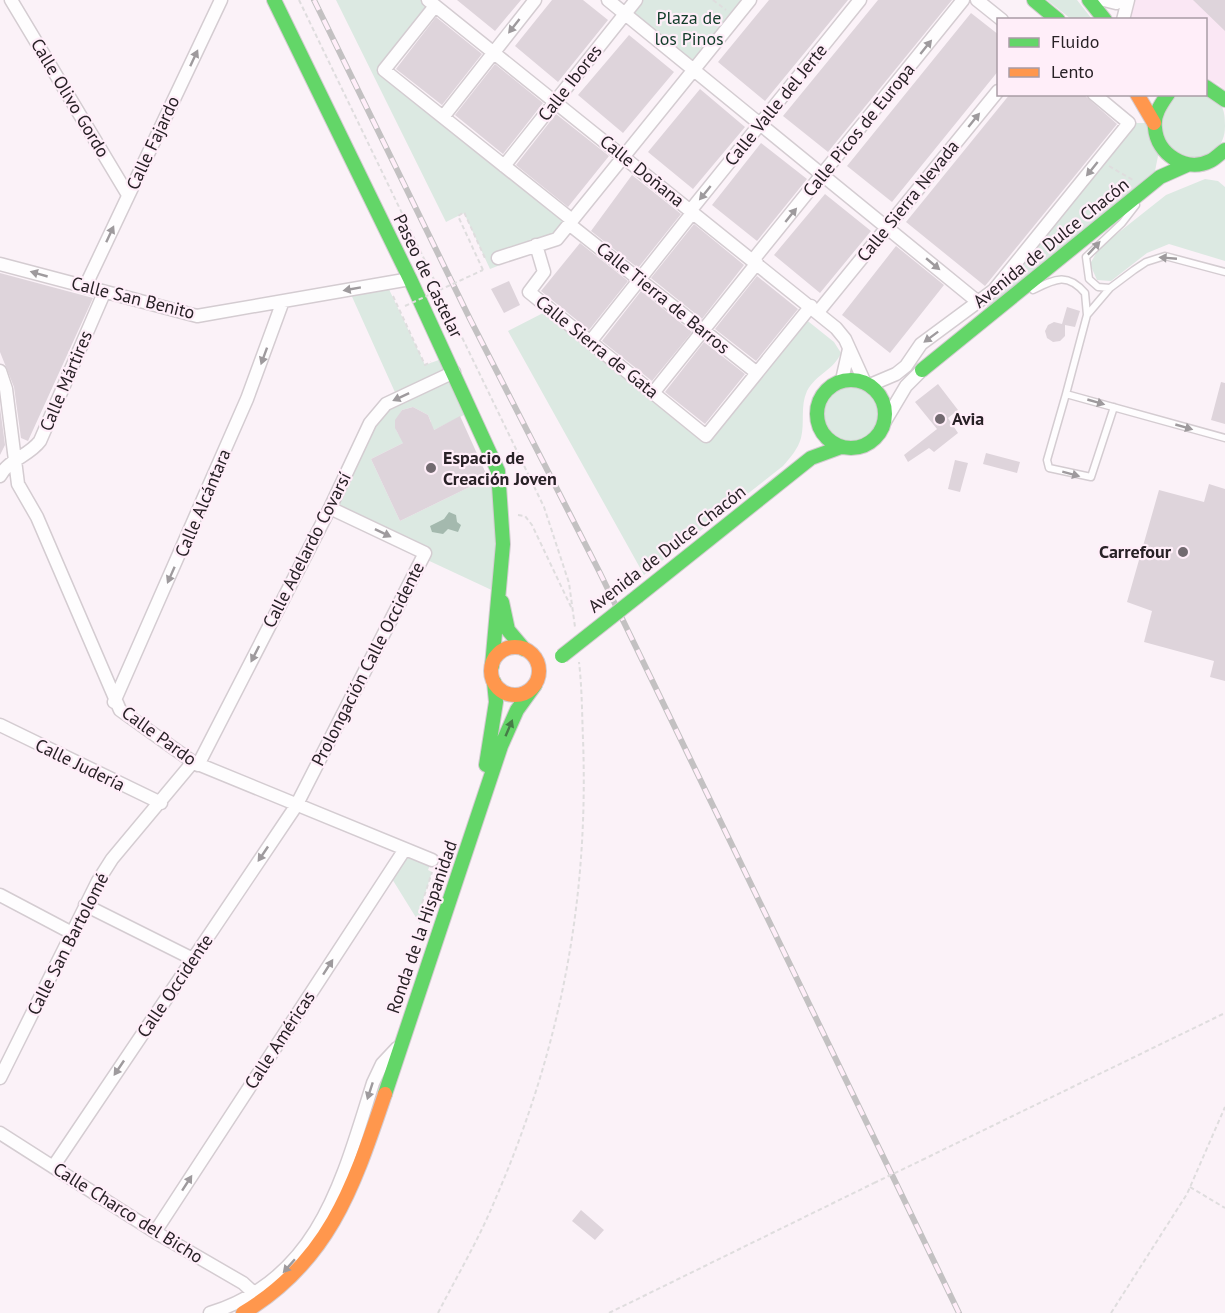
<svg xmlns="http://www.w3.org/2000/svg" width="1225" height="1313" font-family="'PT Sans',sans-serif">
	<rect width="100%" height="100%" fill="#fbf2f8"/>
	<!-- built -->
	<path fill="#fae7f4" d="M1113,0h112v92l-6,-8 -13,-3v-61l-77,-1z"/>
	<!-- green -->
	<path fill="#dce9e2" d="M336,0h92l7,6 -51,64 188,150 -15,19 -59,19 2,7 -10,4 -26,-56 -18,9z
		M636,0h114l-56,69 -69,-55z
		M1047,0h30l15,19h-21z
		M1206,94c16,9 19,13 19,32 0,46 -67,38 -63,-5 0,-4 0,-9 2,-13 3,-5 9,-9 13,-13z
		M1129,123h25l6,23 -6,30 -161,138 -11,-15z
		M1205,179l13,2 7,6v74l-56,-17 -22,9 -36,28 -14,-1 -7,-16 9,-16 67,-53z
		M386,283l39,82 22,-8 25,54 -42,21 1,-10 -3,-7 -15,-8 -11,3c-8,13 -10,23 5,31l-36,18 29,62 90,-44 15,28 -7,88 -75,-35 -93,-50 40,-85 28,-24 -49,-109z
		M545,312l161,124 98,-118 30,24 7,11c-7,17 -25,21 -34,38 -7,15 -2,32 -6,47 -3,11 -11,20 -18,28l-139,109 -136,-244z
		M821 414a30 30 0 1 1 60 0a30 30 0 1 1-60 0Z
		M405,849l27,11 -4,10 4,2 -11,34 4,2 -5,16 -31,-50z"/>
	<!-- water -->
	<path fill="#a4b9ae" d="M449,512l7,3 1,7 4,3 -3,7 -10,-3 -5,5 -11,-2 -2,-6 14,-7z"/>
	<!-- building -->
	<path fill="#ded4db" d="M457,0h64l-26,31z
		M552,0h31l25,20 -50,62 -43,-36z
		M769,0h79l-83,101 -47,-39z
		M878,0h74l-124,152 -45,-36z
		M1193,0h32v31z
		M971,13l28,22v35l-107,132 -45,-36z
		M436,17l46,37 -40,51 -46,-36z
		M629,35l45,37 -51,61 -45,-38z
		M495,64l48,39 -40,51 -48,-39z
		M700,89l45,38 -52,62 -45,-37z
		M1010,94h73l34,30 -132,162 -79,-64z
		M556,114l53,42 -41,51 -52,-42z
		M761,143l46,36 -50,62 -45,-36z
		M632,175l49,39 -43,54 -47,-37z
		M825,194l46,37 -51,62 -46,-38z
		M694,224l50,41 -42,54 -51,-41z
		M580,243l48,38 -39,49 -48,-39z
		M896,246l48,39 -54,68 -48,-38z
		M0,273l93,25 -65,143 -7,-3 -7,-51 -14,-35z
		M757,276l41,33 -42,52 -41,-32z
		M509,281l11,24 -16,8 -13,-24z
		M641,291l51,41 -40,49 -50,-40z
		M1067,307l13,4 -5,16 -10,-2v11l-5,5 -7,1 -6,-4 -2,-7 3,-6 6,-3 8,2z
		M704,342l41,32 -40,50 -40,-32z
		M1221,382l4,1v41l-14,-4z
		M938,384l20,26 -10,8 10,15 -24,19 -5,-4 -21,14 -4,-7 33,-26 -22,-27z
		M0,407l5,38 -5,10z
		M413,407l15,8 6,15 26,-14 28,62 -88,43 -29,-62 32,-16 -8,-15v-8l7,-10z
		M986,453l34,9 -3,11 -34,-9z
		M955,460l13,3 -8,29 -12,-3z
		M1209,484l16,5v192l-15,-4 4,-16 -70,-19 8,-31 -25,-9 32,-112 45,12z
		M581,1210l23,20 -9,10 -23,-19z"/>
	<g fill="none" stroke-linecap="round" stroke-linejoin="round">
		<defs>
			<path id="lane" d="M1225,272l-60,-16 -19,6 -12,8 -24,18 -23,27 -21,79 159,44
				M1110,288l-12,-1 -9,-8 -3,-22 36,-34 14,-18
				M1033,290c22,-11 34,-18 52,3l2,22
				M1066,394l-19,66 2,8 42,9 23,-70"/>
			<path id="street" d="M11,0l117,195
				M428,0l408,328 9,11 20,44
				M608,0l370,302
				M977,0l25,20
				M1104,0l12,3 5,-3
				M435,6l-51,64 188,150
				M1123,20l5,-20
				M443,117l92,-117
				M504,166l132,-166
				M690,211l170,-211
				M569,224l188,149
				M536,245l8,27 -15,20 177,144 105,-130
				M498,258l59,-19 193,-239
				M753,260l210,-260
				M0,264l197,52 213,-37
				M85,287l136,-287
				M818,312l180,-221
				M590,342l103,-130
				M0,371l6,18 12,95 19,33 83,193 73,52 239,98
				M842,380l7,-31
				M870,385l26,-11 10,-8 15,-22 73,-54 135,-167 -35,-29
				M653,393l104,-130
				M884,423l22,-37 16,-16
				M0,476c9,-17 29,-20 40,-35l64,-148
				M114,702l133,-303 36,-98
				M0,725l161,78
				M198,765l132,-257 40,-85 16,-19 68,-32
				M0,895l72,38
				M85,905l108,54
				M0,1078l98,-197 14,-22 81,-97
				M0,1133l155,99 88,51 12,11
				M53,1167l243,-361 129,-253 -95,-45
				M155,1232l250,-383
				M210,1313c109,-34 132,-132 163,-230l9,-19 15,-16"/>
			<path id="fast" d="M274,0l136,279 88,192 5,73 -11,122
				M1034,0l24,20
				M1089,0l16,20
				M1206,87l19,13
				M1168,94c-7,10 -15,21 -13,34 2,26 31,45 55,33 5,-2 10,-8 15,-11
				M922,370l238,-193 27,-12
				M817 414a34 34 0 1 1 68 0a34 34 0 1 1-68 0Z
				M638,596l173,-138 30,-11
				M502,602l6,28 16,19
				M486,765l10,-63 -2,-20
				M385,1094l116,-348 16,-36 18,-25"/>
			<path id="slow" d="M1137,94l17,29
				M491 671a24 24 0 1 1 48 0a24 24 0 1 1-48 0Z
				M243,1313c87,-52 111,-128 142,-219"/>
		</defs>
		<!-- lane casing -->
		<use href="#lane" stroke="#d4ccd1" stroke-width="9"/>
		<!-- street casing -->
		<use href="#street" stroke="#d4ccd1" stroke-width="15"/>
		<!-- fast casing -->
		<use href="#fast" stroke="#d4ccd1" stroke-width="16"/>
		<!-- slow casing -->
		<use href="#slow" stroke="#d4ccd1" stroke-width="16"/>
		<!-- path -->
		<path stroke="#dfddde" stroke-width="2" stroke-dasharray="4.5 3" stroke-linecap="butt" d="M299,0l245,507 25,76 6,44
			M713,0l13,10
			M1109,166l24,14
			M483,270l-25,-54 6,-4 21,46
			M393,296l32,69 6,-3
			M518,515l7,1 7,9 40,84
			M539,652l7,21
			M425,908l-4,-2 11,-34
			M428,916l-5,-1 13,-42
			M922,1160l303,-147
			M1190,1187l35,21
			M438,1313c19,-37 41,-74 57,-113 65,-150 94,-298 88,-461 -1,-25 -1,-51 -4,-77
			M609,1313l265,-130
			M1111,1313l76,-119 38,-87"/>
		<!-- lane -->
		<use href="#lane" stroke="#fefdfe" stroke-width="6"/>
		<!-- street -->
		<use href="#street" stroke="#fefdfe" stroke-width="12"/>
		<!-- fast -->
		<use href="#fast" stroke="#63d668" stroke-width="14"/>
		<!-- slow -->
		<use href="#slow" stroke="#ff974d" stroke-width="14"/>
		<defs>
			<path id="rail" d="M314,0l156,319 130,254 359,740"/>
		</defs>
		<!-- rail casing -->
		<use href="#rail" stroke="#c3c1c2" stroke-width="6"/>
		<!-- rail -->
		<use href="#rail" stroke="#ffeef9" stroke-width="4" stroke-dasharray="11" stroke-linecap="butt"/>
		<defs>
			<path id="fast-bridge" d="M562,656l76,-60"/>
		</defs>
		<!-- fast-bridge casing -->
		<use href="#fast-bridge" stroke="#d4ccd1" stroke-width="16" stroke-linecap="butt"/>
		<!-- path-bridge -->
		<path stroke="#dfddde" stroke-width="2" stroke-dasharray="4.5 3" stroke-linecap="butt" d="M405,306l78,-36
			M874,1183l48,-23"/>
		<!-- fast-bridge -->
		<use href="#fast-bridge" stroke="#63d668" stroke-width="14"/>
	</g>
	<!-- one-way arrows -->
	<defs><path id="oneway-solid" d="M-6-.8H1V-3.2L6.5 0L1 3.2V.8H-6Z" transform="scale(1.5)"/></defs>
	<g fill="#9e9a9d">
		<use href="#oneway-solid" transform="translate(514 26) rotate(128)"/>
		<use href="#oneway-solid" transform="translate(926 47) rotate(-51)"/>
		<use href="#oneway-solid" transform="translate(194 58) rotate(-65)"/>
		<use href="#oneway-solid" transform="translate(974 120) rotate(-51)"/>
		<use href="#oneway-solid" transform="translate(1092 169) rotate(129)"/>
		<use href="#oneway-solid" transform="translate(705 193) rotate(129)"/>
		<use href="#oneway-solid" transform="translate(791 215) rotate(-51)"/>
		<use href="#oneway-solid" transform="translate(110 234) rotate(-65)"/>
		<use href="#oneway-solid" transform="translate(1094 248) rotate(-47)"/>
		<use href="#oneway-solid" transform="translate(1168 258) rotate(-175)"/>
		<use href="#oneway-solid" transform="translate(933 264) rotate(40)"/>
		<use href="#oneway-solid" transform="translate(39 274) rotate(-164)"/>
		<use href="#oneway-solid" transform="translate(352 289) rotate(170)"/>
		<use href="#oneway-solid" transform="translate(931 337) rotate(143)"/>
		<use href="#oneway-solid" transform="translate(264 356) rotate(110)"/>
		<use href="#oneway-solid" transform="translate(401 397) rotate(155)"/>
		<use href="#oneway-solid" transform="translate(1096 402) rotate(16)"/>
		<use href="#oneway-solid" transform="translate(1184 427) rotate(16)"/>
		<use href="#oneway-solid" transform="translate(1071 474) rotate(15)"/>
		<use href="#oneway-solid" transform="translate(383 533) rotate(26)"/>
		<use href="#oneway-solid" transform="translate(171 575) rotate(114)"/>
		<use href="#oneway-solid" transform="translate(255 654) rotate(117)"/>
		<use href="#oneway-solid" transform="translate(263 854) rotate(124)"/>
		<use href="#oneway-solid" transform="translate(328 967) rotate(-57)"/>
		<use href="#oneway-solid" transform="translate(119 1068) rotate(124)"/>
		<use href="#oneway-solid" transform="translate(370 1091) rotate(108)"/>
		<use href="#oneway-solid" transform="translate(187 1183) rotate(-57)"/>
		<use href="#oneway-solid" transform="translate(289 1266) rotate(131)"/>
	</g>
	<use fill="#467c47" href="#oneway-solid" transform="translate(509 728) rotate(-67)"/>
	<!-- markers -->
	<g fill="#726a70" stroke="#ffeef9" stroke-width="2">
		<circle cx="940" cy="419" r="6"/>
		<circle cx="431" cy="468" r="6"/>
		<circle cx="1183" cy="552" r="6"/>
	</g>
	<g text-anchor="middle" stroke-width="4.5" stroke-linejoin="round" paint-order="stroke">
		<!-- park labels -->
		<g font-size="18" fill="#113c29" stroke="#ffeef9">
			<text x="689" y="24">Plaza de<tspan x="689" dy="21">los Pinos</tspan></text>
		</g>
		<!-- street labels -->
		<g font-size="18" fill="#282126" stroke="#ffeef9">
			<text transform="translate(570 83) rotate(-52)" y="6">Calle Ibores</text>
			<text transform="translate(70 98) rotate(59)" y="6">Calle Olivo Gordo</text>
			<text transform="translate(776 105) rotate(-51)" y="6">Calle Valle del Jerte</text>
			<text transform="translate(859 130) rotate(-51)" y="6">Calle Picos de Europa</text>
			<text transform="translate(153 143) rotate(-65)" y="6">Calle Fajardo</text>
			<text transform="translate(642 171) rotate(39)" y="6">Calle Doñana</text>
			<text transform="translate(908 201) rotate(-51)" y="6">Calle Sierra Nevada</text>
			<text transform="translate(1051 243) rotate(-39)" y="6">Avenida de Dulce Chacón</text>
			<text transform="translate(428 276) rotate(64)" y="6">Paseo de Castelar</text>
			<text transform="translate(133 298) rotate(14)" y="6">Calle San Benito</text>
			<text transform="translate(663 298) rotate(39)" y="6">Calle Tierra de Barros</text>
			<text transform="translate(597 347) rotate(39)" y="6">Calle Sierra de Gata</text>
			<text transform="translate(66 381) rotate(-67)" y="6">Calle Mártires</text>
			<text transform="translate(203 503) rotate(-67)" y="6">Calle Alcántara</text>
			<text transform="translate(667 549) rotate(-38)" y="6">Avenida de Dulce Chacón</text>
			<text transform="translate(307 550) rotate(-63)" y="6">Calle Adelardo Covarsí</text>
			<text transform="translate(368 664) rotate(-63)" y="6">Prolongación Calle Occidente</text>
			<text transform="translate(159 736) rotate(36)" y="6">Calle Pardo</text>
			<text transform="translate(80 765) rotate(26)" y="6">Calle Judería</text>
			<text transform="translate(422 927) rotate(-71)" y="6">Ronda de la Hispanidad</text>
			<text transform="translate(68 944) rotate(-63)" y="6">Calle San Bartolomé</text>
			<text transform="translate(175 986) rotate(-56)" y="6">Calle Occidente</text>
			<text transform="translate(280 1040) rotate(-57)" y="6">Calle Américas</text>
			<text transform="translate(128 1213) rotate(32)" y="6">Calle Charco del Bicho</text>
		</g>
		<!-- poi labels -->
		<g font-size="18" font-weight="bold" fill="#282126" stroke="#ffeef9" text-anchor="start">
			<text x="952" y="425">Avia</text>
			<text x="443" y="464">Espacio de<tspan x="443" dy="21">Creación Joven</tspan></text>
			<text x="1171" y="558" text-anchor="end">Carrefour</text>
		</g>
	</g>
	<!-- legend -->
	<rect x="997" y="18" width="210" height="78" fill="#ffeef9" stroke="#a99ca5" stroke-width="1.5"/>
	<rect x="1009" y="38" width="30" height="9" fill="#63d668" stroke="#a99ca5" stroke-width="1.5"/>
	<text x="1051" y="48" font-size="18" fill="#282126">Fluido</text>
	<rect x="1009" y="68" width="30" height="9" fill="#ff974d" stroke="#a99ca5" stroke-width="1.5"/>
	<text x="1051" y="78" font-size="18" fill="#282126">Lento</text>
</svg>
